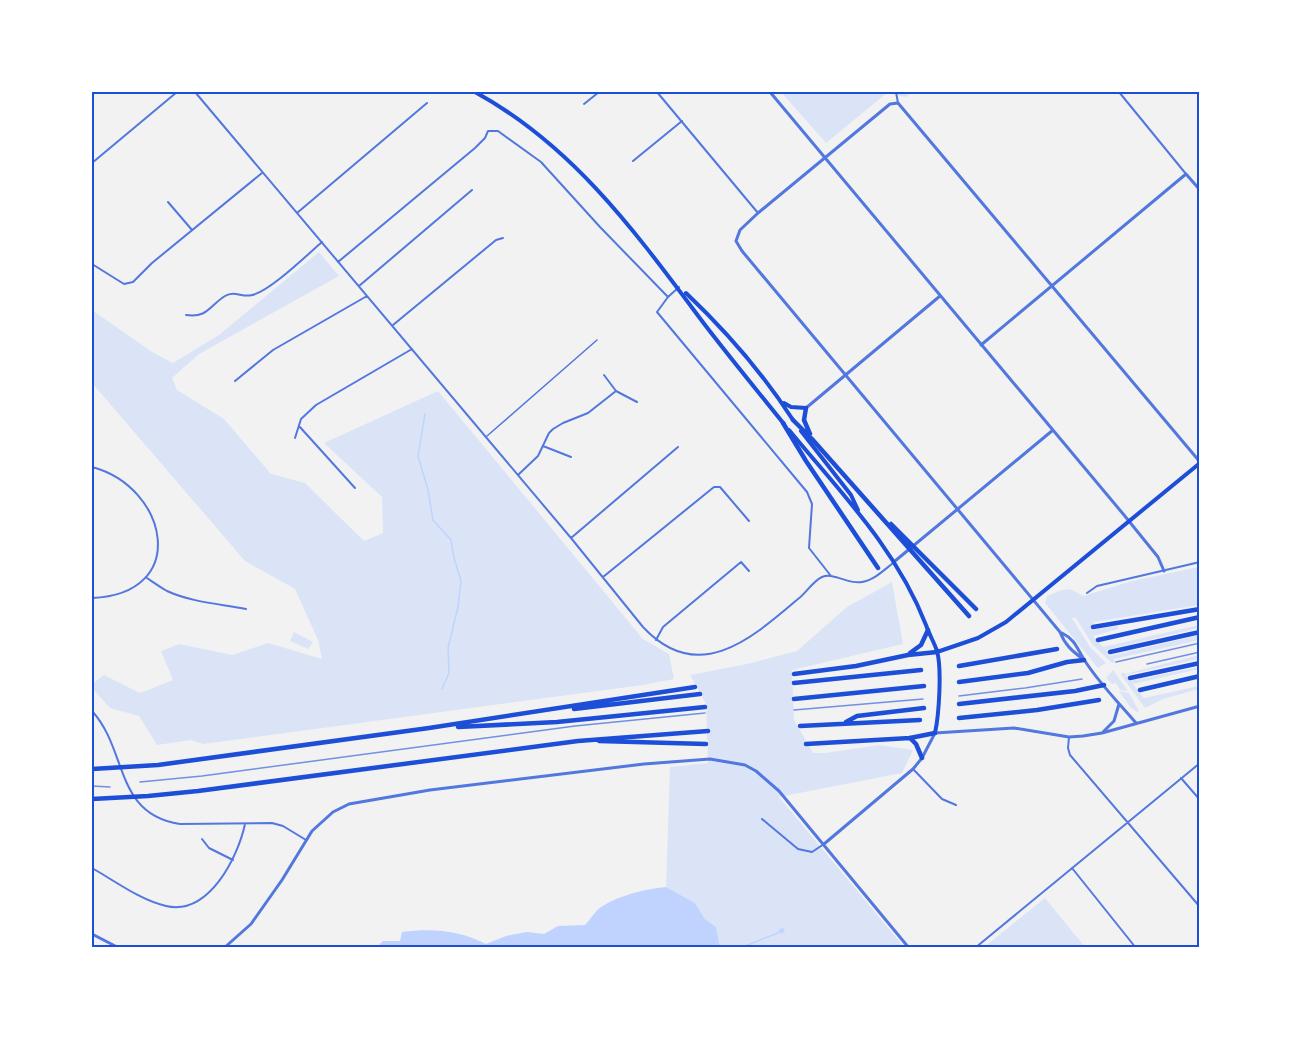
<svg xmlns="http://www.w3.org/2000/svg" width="1291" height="1039" font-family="'Nunito Sans',sans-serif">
	<rect width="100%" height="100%" fill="#f2f2f2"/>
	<!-- green -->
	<path fill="#dbe4f7" d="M781,92h131l-6,5 -19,-4 -61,50z
		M319,252l20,24 -140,78 -27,24 5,12 47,29 47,55 34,9 59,58 19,-8 -1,-36 -58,-54 114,-52 205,248 26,15 5,25 -31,6 -440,59 -12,-4 -34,5 -18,-29 -29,-8 -18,-20v-4l12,-9 36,18 33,-13 -12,-29 18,-7 53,11 36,-12 54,16 -4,-19 -23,-51 -50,-28 -153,-178v-73l60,42 21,11 46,-28z
		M1199,567v38l-105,17 -2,8 26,-4v3l-25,7 10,11 96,-22v3l-93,22 4,6 89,-21v5l-85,19 1,3 -3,1 -20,-19 -16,-26h-4l18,29 16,16 -8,5 -53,-65 2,-7c17,-7 19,-11 36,0l49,-15z
		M892,582l11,62 -111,26 2,50 19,33h12l54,-8 34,5 -11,23 -123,24 125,150h-184l-4,-20 -11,-8 -10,-16 -29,-16 4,-120 38,-4 -2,-59 -16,-29 57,-11 50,-13 50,-44z
		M294,632l19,10 -5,7 -18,-8z
		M1199,655v4l-73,16 4,6 69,-14v2l-66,15 11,14 55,-12v3l-36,10 -18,9 -24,-33 2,-3 2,2z
		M1113,670l15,21 -8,-1 -4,-7 -4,1 -6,-6z
		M1119,691l10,2 10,18 -2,1 -6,-4z
		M1045,898l40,49h-101z"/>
	<!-- water -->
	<path fill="#bfd3fe" d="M666,887l29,16 10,16 11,8 4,20h-343l6,-6h17l2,-9c30,-4 57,-2 84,12l20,-8 21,-4 17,2 14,-8 27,-1c5,-5 10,-14 16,-18 19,-12 44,-18 65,-20z"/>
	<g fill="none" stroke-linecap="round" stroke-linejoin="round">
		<!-- stream -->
		<path stroke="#bfd3fe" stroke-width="1.5" d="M425,414l-7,42 10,34 5,30 18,20 3,18 7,23 -3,26 -10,41 1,25 -7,16
			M740,948l38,-15 3,-4h2l1,2 -2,2 -2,-2 3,-1 -1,1"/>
		<!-- service -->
		<path stroke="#5277de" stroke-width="1.5" d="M487,436l110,-96"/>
		<!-- minor -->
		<path stroke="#5277de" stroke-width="2" d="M195,92l376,446 72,89c55,59 108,12 155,-28 8,-6 15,-18 24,-22 12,-5 27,8 40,5 12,-2 22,-12 31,-19
			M657,92l101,121
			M896,92l2,11
			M1119,92l67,82
			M584,104l15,-12
			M633,161l49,-40
			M92,163l85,-71
			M168,202l24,28
			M297,213l130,-110
			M338,262l137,-114 10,-10 3,-7h10l43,31 59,65 68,70
			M92,264l32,20 9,-2 19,-19 110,-90
			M359,286l113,-96
			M679,287l-11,10 -11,15 150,180 5,12 -3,44 22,28
			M186,315c22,3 23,-9 39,-19 10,-6 17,2 27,-1 17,-3 55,-40 70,-53
			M393,325l103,-85 7,-2
			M604,375l12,16 21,11
			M235,381l38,-31 94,-54
			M299,426l56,62
			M295,438l6,-19 15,-14 96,-56
			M543,446l28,11
			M92,467c76,20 99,127 0,131
			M518,475l20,-19 11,-23 4,-4 10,-6 25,-10 28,-22
			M571,538l107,-91
			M603,577l111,-90h6l29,34
			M147,578c6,4 13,9 20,13 24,11 53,13 79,18
			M1087,593l10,-7 103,-24
			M656,640l7,-13 78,-65 8,9
			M92,711c36,39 22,103 88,113l92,-1 11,3 23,14
			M1069,737l-1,11 2,7 130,152
			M913,769l29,30 14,6
			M1181,778l19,22
			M762,819l36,30 14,3 12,-8
			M202,839l7,9 24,12
			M92,868c23,13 48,32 74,38 43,10 72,-49 79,-82
			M1072,868l64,80
			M975,948l225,-185"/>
		<!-- tertiary -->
		<path stroke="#5277de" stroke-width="3" d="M770,92l354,423 34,42 6,14
			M981,345l205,-171 14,16
			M806,408l134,-112
			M895,561l158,-131
			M1062,633c14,7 15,16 23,28 14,22 34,42 51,62
			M1083,659c-11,-8 -18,-14 -23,-27l-318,-381 -6,-10 4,-11 18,-17 132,-109 8,-1 302,359
			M1103,732l11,-11 5,-17
			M824,844l89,-75 9,-11 13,-25 79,-5 55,9 14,-1 19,-3 98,-27
			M92,934l27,14
			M224,948l27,-24 31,-44 30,-49 21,-19 16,-8 81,-14 214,-26 66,-5 35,6 11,6 23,20 130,157"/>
		<!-- secondary -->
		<path stroke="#1d4ed8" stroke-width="4" d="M475,92c97,53 159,138 224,225 27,36 57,72 85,107
			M686,293c39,37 78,82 107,127
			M784,403l7,4 15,1
			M789,430c52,63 107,118 137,195 3,9 8,17 11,26 5,18 2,64 -2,82
			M801,431l50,64 7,15
			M937,652l41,-14 28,-16 194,-159"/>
		<!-- motorway -->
		<path stroke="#1d4ed8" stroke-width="4.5" d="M806,408l-2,12 6,14
			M793,420l19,19 157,177
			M783,423l23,38 72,107
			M891,524l85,85
			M1093,627l107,-18
			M1098,640l102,-23
			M1110,652l90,-20
			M910,653l11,-8 7,-15
			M959,666l98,-17
			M794,674l62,-8 52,-11 29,-3
			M1130,678l70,-15
			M959,682l69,-9 39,-11 17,-2
			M794,683l127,-13
			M1140,690l60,-14
			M794,699l130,-13
			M959,704l116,-13 29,-6
			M574,709l126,-15
			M959,718l78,-8 62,-10
			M846,722l11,-6 67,-8
			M800,726l120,-6
			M458,727l99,-5 148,-15
			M910,738l6,6 6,14
			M599,741l107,3
			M806,744l104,-6 25,-5
			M92,769l66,-4 271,-37 266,-41
			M92,799l56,-3 50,-5 380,-50 130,-10"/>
		<!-- tram -->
		<path stroke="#7290e2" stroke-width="1.5" d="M1116,662l84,-19
			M1147,664l53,-12
			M959,696l66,-8 57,-9
			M794,710l129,-11
			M140,782l62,-6 373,-50 130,-13
			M92,786l18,1"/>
	</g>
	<!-- border -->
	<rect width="1291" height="1039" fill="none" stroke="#ffffff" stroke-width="186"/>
	<rect x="93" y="93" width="1105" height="853" fill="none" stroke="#1d4ed8" stroke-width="2"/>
</svg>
